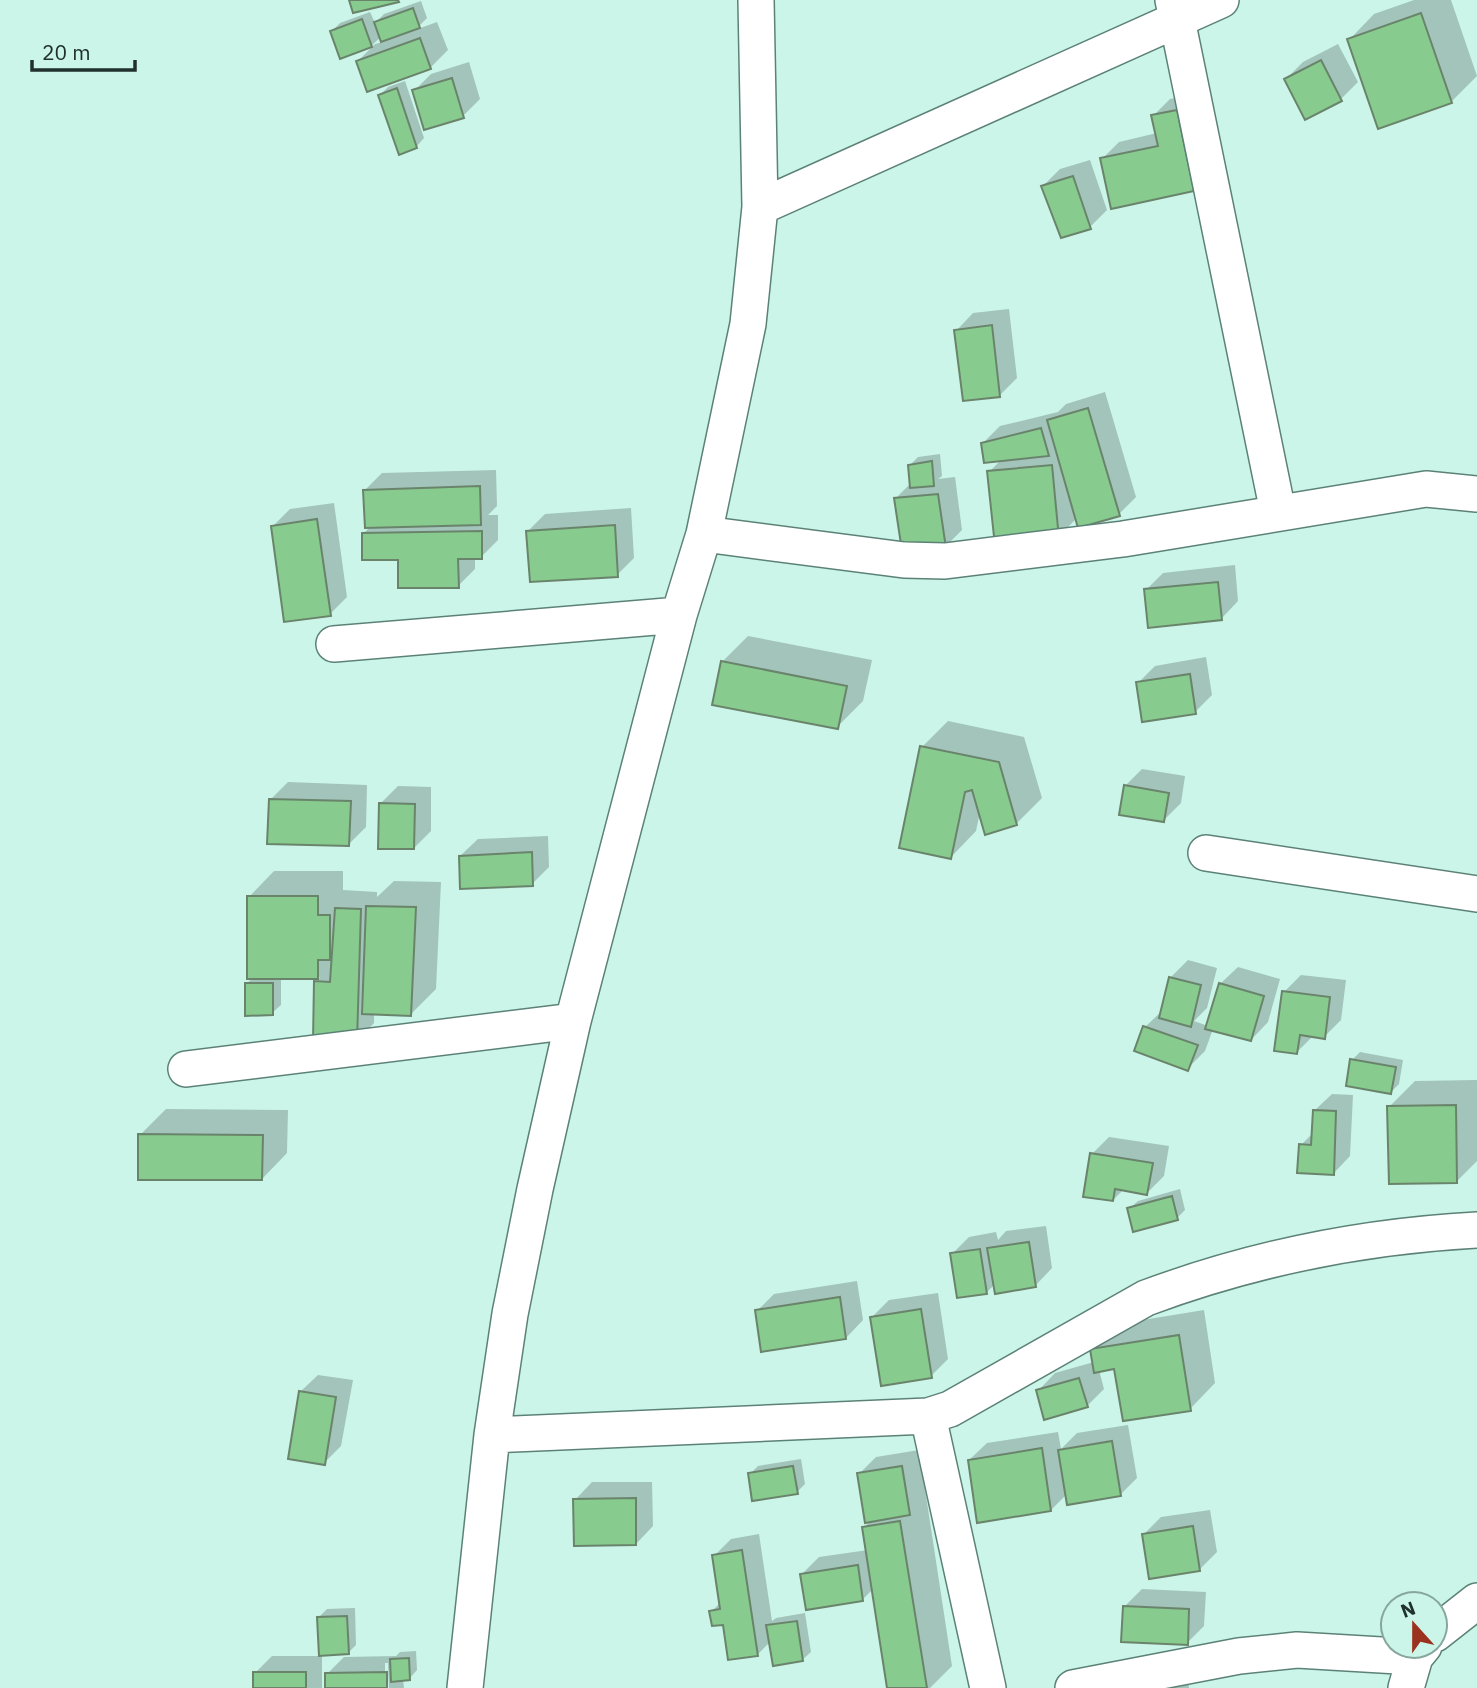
<svg xmlns="http://www.w3.org/2000/svg" width="1477" height="1688" font-family="'IBM Plex Sans',sans-serif">
	<rect width="100%" height="100%" fill="#cbf5e9"/>
	<!-- shadow -->
	<path fill="#0003" fill-rule="evenodd" d="M1414,0h37l26,76 -26,26 -102,-62 25,-26z
		M421,1l6,17 -12,12 22,-8 11,28 -18,18 -72,-7 17,-17 -34,13 -9,-26 8,-8 30,-11 5,11 9,-9zM381,37l1,5 -10,3z
		M1338,44l20,38 -17,17 -35,18 -20,-38 17,-17z
		M469,62l11,37 -17,17 -49,-25 17,-17z
		M405,81l19,57 -8,9 -36,-52 8,-8z
		M1193,94l17,78 -17,17 -91,-30 17,-17 38,-9 -4,-17 17,-17z
		M1090,160l17,50 -17,17 -47,-41 17,-17z
		M1009,309l8,69 -17,17 -44,-64 17,-18z
		M1105,392l31,105 -17,17 -42,4 -19,19 -69,-65 12,-12 -18,-17 17,-17 58,-14 8,-8z
		M940,454l2,22 -4,3 17,-2 7,53 -17,17 -49,-49 15,-15 -1,-18 8,-8z
		M496,470l1,36 -9,9h10v25l-17,17h-6v12l-17,17 -59,-28 -36,-24 8,-8 -6,-36 17,-17z
		M334,503l13,94 -17,17 -57,-88 17,-17z
		M631,508l3,50 -17,17 -89,-44 17,-17z
		M1235,565l3,36 -17,18 -75,-29 17,-17z
		M748,636l124,24 -9,41 -26,26 -115,-65z
		M1206,657l6,38 -17,17 -57,-29 17,-17z
		M948,721l76,16 18,61 -25,25 -30,10 -7,-21 -4,19 -25,26 -29,-110z
		M1142,769l43,7 -4,27 -17,17 -39,-34z
		M288,782l79,3 -1,42 -18,18 -78,-45z
		M398,786l33,1v44l-17,17 -34,-44z
		M548,836l1,31 -17,17 -72,-28 18,-17z
		M274,871h69v19l34,2v5l17,-16 47,1 -5,107 -25,25 -37,-1v10l-17,18 -41,-59 4,-5h-39v28l-9,8 -26,-29 7,-6 -4,-81z
		M1188,960l29,8 -10,40 -13,13 14,5 12,-42 18,-17 42,12 -12,43 -17,18 -38,-11 -8,22 -18,18 -51,-19 9,-23 18,-17 8,-33z
		M1301,975l45,5 -5,40 -17,17 -10,-2 -17,17 -13,-60z
		M1360,1052l43,8 -4,24 -8,8 -39,-32z
		M1477,1080v81l-20,20 -68,-74 26,-26z
		M1332,1094l21,1 -3,61 -17,18 -32,-29 13,-13v-21z
		M166,1109l122,1 -1,43 -25,26 -122,-44z
		M1109,1137l60,9 -5,30 -17,17 -23,-4 -11,11 -21,-46z
		M1180,1189l5,21 -8,8 -48,-9 9,-8z
		M1046,1226l6,42 -17,18 -40,-2 -8,8 -35,-38 17,-17 27,-5 2,8 8,-9z
		M857,1281l6,39 -17,18 -89,-27 17,-17z
		M938,1293l10,66 -17,17 -59,-59 17,-17z
		M1204,1310l11,73 -25,26 -74,-42 -17,3 5,19 -17,17 -49,-15 17,-18 39,-11 -2,-12 26,-26z
		M318,1375l35,5 -12,66 -17,17 -24,-71z
		M1128,1425l9,53 -17,17 -53,-1 -16,16 -82,-50 18,-17 71,-11 3,17 16,-16z
		M919,1450l33,216 -22,22h-41l-15,-100 -11,11 -61,-25 17,-17 49,-7 -4,-23 8,-7 -13,-46 17,-17z
		M801,1459l4,25 -8,8 -47,-18 8,-8z
		M592,1482h60l1,44 -17,18 -61,-44z
		M1210,1510l7,42 -17,17 -56,-35 17,-17z
		M759,1534l13,87 4,-3 29,-5 6,39 -9,8 -31,-19 -13,13 -47,-42 10,-10 -7,-46 17,-17z
		M1142,1589l64,3 -2,34 -17,17 -62,-37z
		M355,1608l1,37 -8,8 -26,1v34h-67v-15l17,-17h49l-3,-38 9,-9z
		M416,1651l1,19 -8,9h-6l1,9h-15l-1,-25h-3v25h-58v-14l17,-17 52,-1 4,-4z
		M1187,1669l2,19h-97z"/>
	<!-- building -->
	<path fill="#87cc8e" stroke="#6a846c" stroke-width="2" d="M349,0h49l1,2 -46,11z
		M413,8l7,20 -39,14 -7,-20z
		M1421,13l31,90 -74,26 -31,-90z
		M362,19l10,28 -32,12 -10,-28z
		M420,38l11,31 -64,23 -11,-31z
		M1321,60l21,41 -37,19 -21,-41z
		M452,78l12,40 -40,12 -12,-40z
		M397,88l20,60 -18,7 -21,-60z
		M1177,110l17,81 -83,18 -11,-51 58,-12 -7,-31z
		M1073,176l18,53 -30,9 -20,-52z
		M992,325l8,72 -37,4 -9,-71z
		M1088,408l32,108 -42,12 -31,-108z
		M1041,428l8,28 -65,7 -3,-20z
		M932,461l2,25 -24,2 -2,-23z
		M1052,465l7,74 -64,7 -8,-75z
		M480,486l1,39 -116,3 -2,-38z
		M938,494l8,54 -44,3 -8,-53z
		M317,519l14,97 -47,6 -13,-96z
		M615,525l3,52 -88,5 -4,-51z
		M482,531v28h-24l1,29h-61v-28h-36v-27z
		M1218,582l4,38 -74,8 -4,-39z
		M721,661l126,25 -9,43 -126,-24z
		M1190,674l6,40 -54,8 -6,-40z
		M920,746l79,16 18,63 -32,10 -13,-45 -7,2 -14,67 -52,-11z
		M1124,785l45,8 -5,29 -45,-7z
		M269,799l82,2 -2,45 -82,-2z
		M379,803l36,1 -1,45h-36z
		M532,852l1,34 -73,3 -1,-33z
		M247,896h71v19h12v45h-12v19h-71z
		M366,906l50,1 -5,109 -49,-2z
		M335,908l26,1 -4,133 -44,-1 1,-60 16,1z
		M1169,977l32,8 -10,42 -32,-9z
		M245,983h28v32l-28,1z
		M1219,983l45,13 -13,45 -46,-12z
		M1282,991l48,6 -5,42 -25,-4 -3,19 -23,-3z
		M1143,1026l55,19 -10,26 -54,-20z
		M1350,1059l46,8 -5,27 -45,-8z
		M1456,1105l1,78 -68,1 -2,-78z
		M1313,1110l23,1 -2,64 -37,-2 2,-29 12,1z
		M138,1134l125,1 -1,45h-124z
		M1090,1153l63,10 -6,32 -32,-6 -2,12 -30,-4z
		M1172,1196l6,24 -45,12 -6,-24z
		M1029,1242l7,45 -41,7 -8,-46z
		M980,1249l7,45 -30,4 -7,-45z
		M840,1297l6,42 -85,13 -6,-42z
		M921,1309l11,69 -51,8 -11,-69z
		M1179,1335l12,76 -68,10 -9,-52 -20,4 -4,-24z
		M1079,1378l9,29 -44,13 -8,-30z
		M299,1391l37,6 -11,68 -37,-6z
		M1112,1441l9,55 -54,9 -9,-55z
		M1042,1448l9,63 -74,12 -9,-63z
		M793,1466l5,28 -46,7 -4,-28z
		M902,1466l8,49 -45,8 -8,-50z
		M636,1498v47l-62,1 -1,-47z
		M900,1521l27,167h-40l-25,-161z
		M1193,1526l7,45 -51,8 -7,-45z
		M742,1550l16,106 -30,4 -5,-35 -11,1 -3,-15 11,-2 -8,-54z
		M858,1565l5,36 -57,9 -6,-36z
		M1123,1606l66,3 -1,36 -67,-3z
		M347,1616l2,38 -30,2 -2,-39z
		M797,1621l6,40 -30,5 -7,-41z
		M409,1658l1,22 -19,2 -1,-23z
		M253,1672h53v16h-53z
		M387,1672v16h-62v-15z"/>
	<g fill="none" stroke-linecap="round" stroke-linejoin="round">
		<defs>
			<path id="minor" d="M1173,0l105,512
				M760,207l461,-207
				M704,534l200,26 41,1 178,-22 303,-50 51,5
				M334,644l345,-29
				M1206,853l271,41
				M186,1069l387,-48
				M928,1416l60,272
				M492,1435l436,-19 22,-7 196,-111c105,-39 219,-62 331,-68
				M1435,1634l42,-33
				M465,1688l27,-253 18,-121 25,-125 38,-168 106,-406 25,-81 44,-210 12,-117 -4,-207
				M1073,1688l166,-32 58,-6 118,7
				M1406,1688l9,-31 9,-11"/>
		</defs>
		<!-- minor casing -->
		<use href="#minor" stroke="#5c8277" stroke-width="38"/>
		<!-- minor -->
		<use href="#minor" stroke="#fff" stroke-width="35"/>
	</g>
	<!-- north arrow -->
	<g transform="translate(1414 1625) rotate(339)"><circle r="33" fill="#cbf5e9" stroke="#87a79d" stroke-width="2"/>
	<path d="M0-5L12 26L0 18L-12 26Z" fill="#9b321f"/>
	<text y="-10" font-size="19" font-weight="bold" text-anchor="middle" fill="#20312c">N</text>
	</g>
	<!-- scale -->
	<path d="M32 60v10h103v-10" fill="none" stroke="#20312c" stroke-width="3.5"/>
	<text x="42" y="60" font-size="21" fill="#20312c" stroke="#cbf5e9" stroke-width="5" paint-order="stroke">20 m</text>
</svg>
